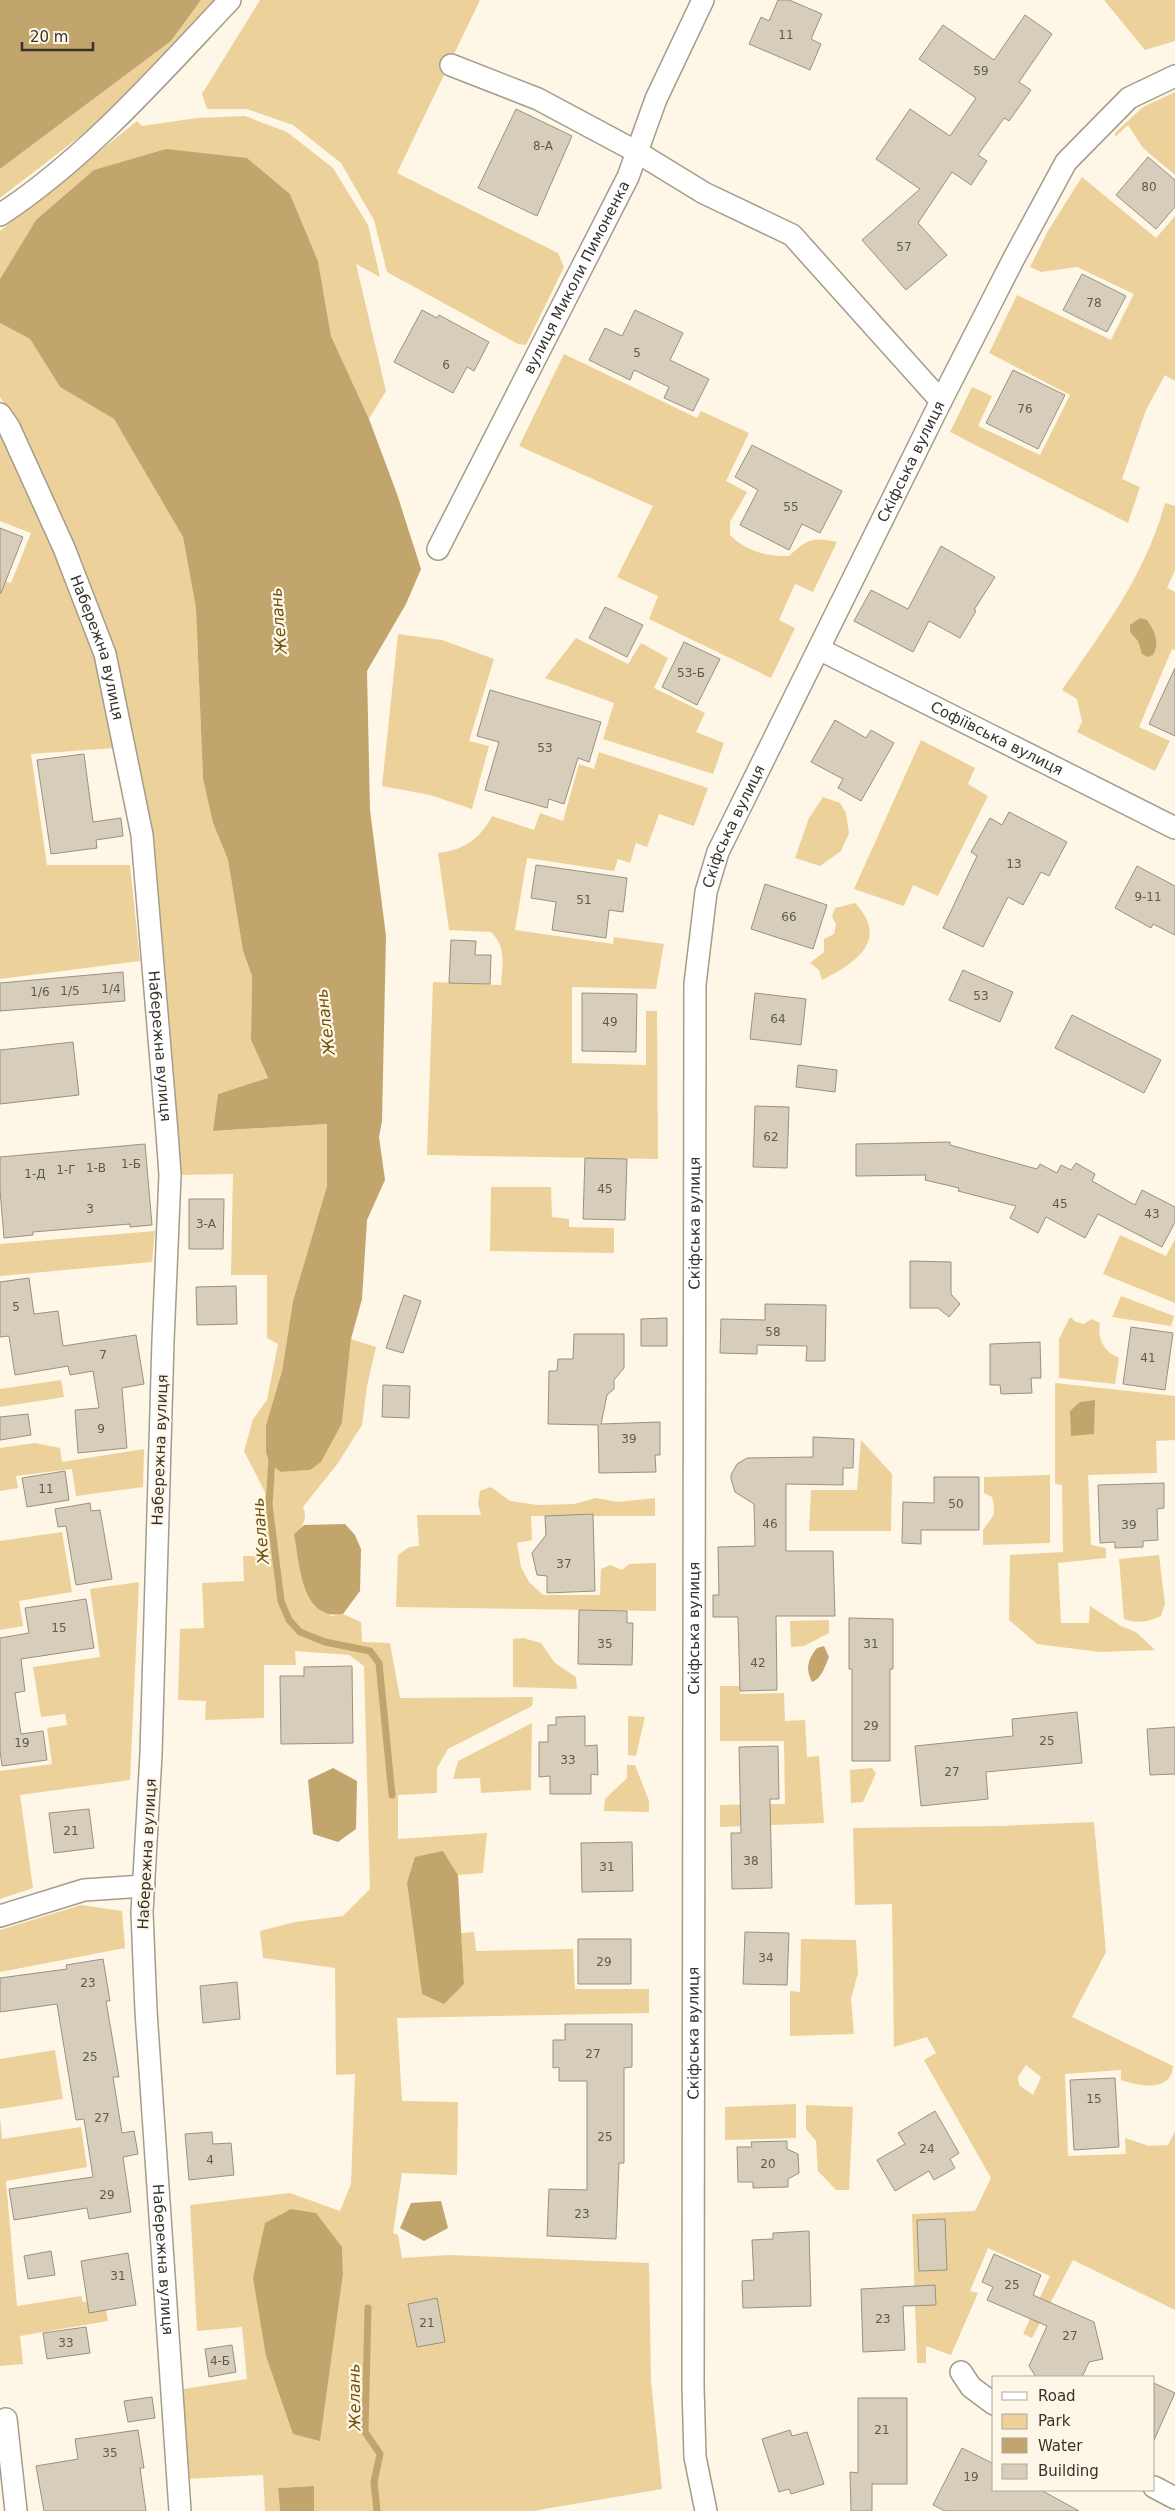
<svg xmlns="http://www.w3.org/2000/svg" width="1175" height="2511" font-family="'DejaVu Sans',sans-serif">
	<rect width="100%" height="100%" fill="#fef6e7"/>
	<!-- green -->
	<path fill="#edd19a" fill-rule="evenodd" d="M201,0h25l-139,131 -87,67v-29l171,-128z
		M260,0h220l-83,173 161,80 6,14 -38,78 -8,-1 -131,-72 -13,-52 -33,-57 -48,-38 -46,-16h-40l-5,-15z
		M1104,0h71v41l-30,9z
		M1175,92v83l-32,-27 -15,-23 -13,12v-4l28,-26z
		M245,116l42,16 46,36 35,57 12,52 -24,-13 30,127 -17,28 -38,-83 -13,-75 -28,-67 -43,-36 -211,62 -36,59v-48l137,-110 5,5 55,-8z
		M1082,177l74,61 19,-22v165l-10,-6 -19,35 -24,69 18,8 -12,36 -178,-91 22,-45 20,9 -14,30 62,29 30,-60 -81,-42 28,-58 94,45 23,-46 -57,-27 -36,5 -11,-5 19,-38z
		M0,323l30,16 30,48 54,32 69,118 13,70 7,172 10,44 15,37 15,91 9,25 -1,64 17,39 -50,15 -4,37 113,-7v62l-34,115 -11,70 -16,54 4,39 11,8 29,-2 32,-47 9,-84 25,8 -9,39 -5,39 -24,38 -35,44c5,13 0,18 -9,28l37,81 12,-2 18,8 1,20 28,1 10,55 133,-1 -1,9 -84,43 -11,19v25l-39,2v44l89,-6 -4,40 -25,2 -15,-24 -36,32 15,111 42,-9 -3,-52 13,-1 2,19 97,-2 2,40h74v24l-252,5 5,83 56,1 -1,73 -55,-2 -9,60 5,2 4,23 47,-3 200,8 2,118 11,108 -129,22h-219l-1,-25 -35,2 2,23h-15l-2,-36 -77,4 -8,-89 69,-11 -5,-52 -45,4 -7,-126 100,-12 50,18 11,-27 4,-110 -19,1 -1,-107 -72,-10 -3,-27 35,-9 48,-6 27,-27 -6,-223 -15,-11 -54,-4 1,14h-32v53l-59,2 1,-19 -28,-1 2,-71 24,-1 -2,-45 42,-2 -1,-25h22v-64l-21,-41 9,-32 14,-19 11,-56 -11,-6v-63h-36l2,-101 -55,1 -66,-523 -95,-229 -17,-26zM342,2247l1,27 -23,166z
		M564,354l133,64 4,-7 48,22 -23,48 21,11 -17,30v13c16,16 37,22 59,21 19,-17 23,-19 48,-14l-24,50 -18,-8 -16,36 16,8 -24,50 -122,-59 9,-23 -41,-19 36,-71 -134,-60z
		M0,422l57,134 38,98 20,94 -84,6 16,111h83l10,96 -140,18v-399l11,3 20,-50 -31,-12z
		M1165,503l10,3v64l-8,18 8,4v58l-3,-1 -33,78 31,14 -15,30 -78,-39 5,-10 -5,-23 -15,-9c42,-62 83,-114 103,-187z
		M398,634l44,6 52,19 -25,82 20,5 -17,63 -42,-14 -48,-9z
		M576,638l52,26 13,-21 27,15 -14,30 51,25 -9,19 28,11 -11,31 -110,-35 11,-36 -69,-25z
		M921,740l54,28 -7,16 20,12 -50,100 -25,-11 -9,21 -50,-17z
		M599,752l109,36 -14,38 -35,-12 -12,33 -11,-4 -6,20 -12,-4 -4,12 -87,-13 -12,72 98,14 1,-7 50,7 -8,45 -84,-2v76l74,2v-54h11l1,148 -231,-4 6,-173 68,3c1,-22 6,-37 -10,-53l-42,-2 -11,-77c26,-3 42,-14 54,-37l42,14 6,-17 23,8 16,-57 15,5z
		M823,797l17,6 6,10 3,20 -8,18 -21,15 -25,-8 14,-40z
		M855,903c35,37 1,60 -33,77l-3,-10 -9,-7 14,-11v-13l10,-5 2,-10 -4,-7 3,-9z
		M491,1187h60l1,30 17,2v8l45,1v25l-124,-2z
		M155,1231l-3,31 -152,14v-32z
		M1120,1235l46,21 9,-17v64l-72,-29z
		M1121,1296l53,20 -3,10 -59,-9z
		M1070,1317l6,5 8,2 7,-5 9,4c-3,16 4,29 19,35l-4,26 -56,-6v-39z
		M61,1380l3,17 -64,10v-18z
		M1055,1383l120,13v44l-19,1 1,32 -69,2 3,70 15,3v10l-48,5 3,60h28l1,-17 31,20 15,6 19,18 -55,2 -63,-8 -28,-24 1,-65 53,-3 -1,-67 -7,-1z
		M861,1440l31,34 -1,57h-82l2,-41h46z
		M35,1443l25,5 2,14 82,-13 -1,38 -67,9 -4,-27 -56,7 2,12 -18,3v-43z
		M1050,1475v68l-67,2v-15c10,-15 14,-13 9,-33l-8,-4v-16z
		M491,1487l19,14 28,4 36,-1 22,-6 22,4 37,-4v18h-124l1,24 -15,3 4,24 8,15 14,13h57l1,-26 9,-4 12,5 7,-6 27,-1v48l-260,-4 2,-52 11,-8 10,-1 -2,-31h64l-3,-11 2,-13z
		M62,1532l10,60 -53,9 4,25 -23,4v-89z
		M1159,1555l6,49 -4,12c-14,6 -23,8 -37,3l-5,-60z
		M139,1582l-9,198 -110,15 13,93 -33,11v-128l52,-7 -5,-36 20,-3 -2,-11 -24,3 -8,-50 67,-10 -10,-68z
		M829,1620v13l-25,13 -13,1 -1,-26z
		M523,1638l18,5 14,20 21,14 1,12 -64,-2v-48z
		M720,1686h19l1,8 44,-1 1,28 20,-1 2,37 12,-1 5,67 -104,4v-22l65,-1 -1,-63h-64z
		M628,1716l17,1 -9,39 -8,-1z
		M532,1723l-1,67 -50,3 -1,-15 -27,1 5,-18z
		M627,1765h8l14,36v11l-45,-1 1,-12 22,-21z
		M872,1768l4,5 -13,29 -12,1 -1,-33z
		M1094,1822l12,130 -34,65 101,49c-2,27 -34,20 -52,14v-10l-56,4 3,82 58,-2 -1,-16 24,8 19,-1 7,-14v179l-102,-50 -41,78 -9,-4 27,-58 -62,-28 -18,43 8,2 -27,62 -25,-9v17h-9l-5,-149 63,-3 16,-33 -67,-118 12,-7 -9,-16 -33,10 -2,-143 -37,1 -2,-77 147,-2zM1026,2065l15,12 -8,18 -14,-10 -1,-8z
		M81,1905l41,6 3,37 -125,24v-42z
		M801,1939l55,1 2,33 -7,26 3,35 -64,2v-45l10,1z
		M55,2050l8,49 -63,10v-50z
		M796,2104v34l-71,2v-33z
		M806,2105l47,2 -4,83h-13l-18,-19 -2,-30 -10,-12z
		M0,2116l2,23 79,-12 6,40 -81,14 11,125 64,-10 2,6 21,-3 4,22 -88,15 3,28 -23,2z"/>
	<!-- water -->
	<path fill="#c1a56c" d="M0,0h201l-30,41 -171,128z
		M166,149l81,9 43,36 28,67 13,75 38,83 28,75 24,75 -15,35 -39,67 3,139 16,126 -4,185 -3,16 6,43 -18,40 -5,79 -11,40 -9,84 -21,39 -11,8 -29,2 -11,-8 -4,-12v-27l16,-54 11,-70 34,-115v-62l-114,7 5,-37 50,-16 -17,-38 1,-64 -9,-25 -15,-91 -15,-37 -10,-44 -7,-171 -13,-71 -69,-118 -54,-32 -30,-48 -30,-16v-44l36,-59 58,-50z
		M1140,618l7,2c8,11 13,23 6,35l-5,2 -6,-3 -4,-13 -8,-9v-7z
		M1095,1400l-1,34 -23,2 -1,-25 10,-9z
		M345,1524l10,11 6,14 -1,42 -17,23c-42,7 -43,-49 -49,-80l10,-9z
		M824,1646l5,11c-4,9 -7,21 -17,25 -7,-13 -4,-23 5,-34z
		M333,1768l24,13 -1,48 -18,13 -25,-8 -5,-54z
		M443,1851l15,24 6,109 -20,20 -22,-10 -15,-111 8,-26z
		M441,2201l7,27 -24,13 -24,-13 11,-25z
		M291,2209l25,4 26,34 1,27 -23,167 -27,-7 -27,-78 -13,-78 12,-55z
		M314,2486v25h-34l-2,-23z"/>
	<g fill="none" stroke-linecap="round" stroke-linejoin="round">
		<!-- stream -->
		<path stroke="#c1a56c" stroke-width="7" d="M272,1458l-3,47 12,96 8,19 11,12 25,10 45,9 9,12 13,132
			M368,2308l-3,124 15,22 -6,28 3,29"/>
	</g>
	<!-- building -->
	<path fill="#d6cdbb" stroke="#9a9180" d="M778,0h11l33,14 -11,25 10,5 -11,26 -61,-26 12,-27 8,4z
		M1025,15l27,19 -33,48 12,8 -22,31 -5,-3 -26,37 9,6 -16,24 -19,-13 -34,51 29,32 -41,35 -44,-50 58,-51 -44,-30 34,-50 40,27 26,-38 -57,-39 24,-34 51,35z
		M516,109l56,27 -35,80 -59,-28z
		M1148,157l27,23v27l-19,22 -40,-34z
		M1082,274l44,22 -19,36 -44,-22z
		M422,310l15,8 2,-3 50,27 -15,29 -7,-4 -14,26 -59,-31z
		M635,310l48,23 -13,27 39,19 -16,32 -29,-13 5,-11 -35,-17 -4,10 -41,-20 16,-32 17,8z
		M1013,370l52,25 -27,54 -52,-26z
		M752,445l90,46 -22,42 -18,-9 -13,26 -49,-25 18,-35 -23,-13z
		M0,528l23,9 -22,56h-1z
		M941,546l54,31 -21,33 2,1 -16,27 -31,-17 -16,31 -59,-31 17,-31 37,19z
		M605,607l38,18 -16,32 -38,-19z
		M684,642l36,17 -23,46 -35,-18z
		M1175,668v68l-26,-12z
		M490,690l111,32 -12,40 -11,-4 -14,46 -15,-5 -2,9 -62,-18 14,-48 -22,-6z
		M835,720l31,18 5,-8 23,13 -33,58 -23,-13 5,-9 -32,-17z
		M84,754l9,68 28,-4 2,18 -27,4 1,8 -46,6 -14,-94z
		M1009,812l58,30 -18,34 -8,-4 -18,33 -15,-8 -25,50 -40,-19 34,-72 -6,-4 19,-34 12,7z
		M536,865l91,13 -4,34 -14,-2 -3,28 -54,-8 4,-28 -25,-4z
		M1137,866l38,20v49l-22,-11 -2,4 -36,-20z
		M765,884l62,21 -14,44 -62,-20z
		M451,940l25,1 -1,14h16l-1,29 -41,-1z
		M963,970l50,22 -13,30 -51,-22z
		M123,972l2,29 -125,10v-28z
		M582,993l55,1 -1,58 -54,-1z
		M755,993l51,6 -5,46 -51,-6z
		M1072,1015l89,45 -17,33 -89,-45z
		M73,1042l6,53 -79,9v-54z
		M798,1065l39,5 -2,22 -39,-5z
		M755,1106l34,1 -2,61 -34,-1z
		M950,1142v3l87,24 3,-5 17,9 4,-8 10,5 5,-7 19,11 -3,7 43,24 7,-15 33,17v15l-13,25 -64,-33 -13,24 -39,-21 -8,16 -28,-15 6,-12 -58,-15 1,-3 -34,-8 1,-5 -70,1v-32z
		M145,1144l7,81 -22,2v-3l-97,8v3l-29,3 -4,-48v-33z
		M585,1158l42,1 -2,61 -42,-1z
		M189,1199h35l-1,50h-34z
		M910,1261l41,1v32l9,10 -11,13 -11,-9h-28z
		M29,1278l5,36 24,-3 5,35 73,-11 8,49 -22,4 5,60 -49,5 -3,-43 24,-2 -6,-37 -23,4 -2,-9 -53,9 -6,-39 -9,1v-55z
		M236,1286l1,38 -40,1 -1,-38z
		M404,1295l17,6 -18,52 -17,-5z
		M765,1304l61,1 -1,56h-19l1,-15 -50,-1v9l-37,-1 1,-34 44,1z
		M667,1318v28h-26v-27z
		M1131,1327l42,6 -8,57 -42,-6z
		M574,1334h50v34l-10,12v9l-7,6 -6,29 59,-2v33h-5l1,17 -57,1 -1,-48 -50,-1 1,-53h8l1,-12h15z
		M1040,1342l1,36h-10l1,15 -31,1 -1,-9h-10v-41z
		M383,1385l27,1 -1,32 -27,-1z
		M28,1414l3,21 -31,5v-23z
		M813,1437l41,2 -1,29h-10v17l-57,-1v67h47l2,65h-59l1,74 -37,1 -2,-74h-25v-22h6l-1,-48 37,-1 -1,-42 -19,-12 -4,-13v-4l6,-11 10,-6 66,-1z
		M65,1471l4,29 -42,7 -5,-29z
		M934,1477h45v53h-58v14l-19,-1 1,-41 31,1z
		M1164,1483v25l-7,1 1,31 -15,1v6l-28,1v-6l-15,1 -2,-58z
		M90,1503l1,8 9,-1 12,69 -36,6 -10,-59 -8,1 -3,-18z
		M593,1514l2,77 -48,2v-17l-10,-1 -5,-22 14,-18 -1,-19z
		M86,1599l8,49 -73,11 4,32 -10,2 6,41 22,-3 4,29 -45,6 -2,-16v-112l29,-5 -4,-25z
		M579,1610l48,1v12h6l-1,42 -54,-1z
		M849,1618l44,1v50h-3v92h-38v-92h-3z
		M352,1666l1,77 -72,1 -1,-68h24v-9z
		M1077,1712l5,51 -96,9 2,27 -67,7 -6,-60 98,-10 -1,-17z
		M585,1716v30l12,-1 1,30 -7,-1v20h-41v-18l-11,1v-35h9v-17h8v-8z
		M1175,1727v47l-25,1 -3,-46z
		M778,1746l1,53h-9l2,89 -40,1 -1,-56h10l-2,-86z
		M89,1809l5,39 -40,5 -5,-40z
		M632,1842l1,49 -51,1 -1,-49z
		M745,1932l44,1 -2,52 -44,-1z
		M578,1939h53v45h-53z
		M103,1959l7,42h-4l13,76h-6l9,56 12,-2 4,23 -15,3 8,55 -42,7 -2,-11 -73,12 -5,-31 84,-12 -9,-58 -8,1 -19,-116 -57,8v-34l67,-9 -1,-4z
		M237,1982l3,37 -37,4 -3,-37z
		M565,2024h67v43l-8,1v95h-5l-3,76 -69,-3 2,-47 38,1v-109h-28v-14l-6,1v-28h12z
		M1115,2078l4,69 -45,3 -4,-70z
		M935,2111l24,42 -9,6 5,9 -21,12 -5,-9 -34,20 -18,-31 28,-16 -7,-11z
		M212,2132l1,12 18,-1 3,32 -45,5 -4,-46z
		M787,2141v8l11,5 1,19 -11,6v8l-35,1v-6h-15l-1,-35h15l-1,-5z
		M945,2219l2,51 -28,1 -2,-51z
		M809,2231l2,75 -68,2 -1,-27 12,-1 -2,-40 21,-1v-6z
		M51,2251l4,24 -27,4 -4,-23z
		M128,2253l8,52 -47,8 -8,-52z
		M994,2254l47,21 -8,20 61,27 9,37 -14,3 -7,15h-46l-7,-11 18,-40 -60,-26 6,-13 -11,-5z
		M935,2285l1,20 -33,1 2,44 -42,2 -2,-63z
		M437,2298l8,44 -28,5 -9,-43z
		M86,2327l4,26 -43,6 -4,-26z
		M232,2345l4,27 -27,5 -4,-28z
		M1154,2383l21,10 -21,47z
		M152,2397l3,21 -27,4 -4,-21z
		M858,2398h49v86h-35v27h-21l-1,-39 8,1z
		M138,2430l6,38h-4l6,43h-102l-8,-45 42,-7 -3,-20z
		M790,2430l2,6 15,-4 17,52 -33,10 -2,-5 -10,3 -17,-53z
		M962,2448l32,16v26h47l38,21h-134l-12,-6z"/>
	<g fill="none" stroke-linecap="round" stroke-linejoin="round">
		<defs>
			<g id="street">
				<path d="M451,65l87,34 99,53 67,41 88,42 149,166"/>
				<path d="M0,215c88,-58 158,-139 230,-215"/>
				<path id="s1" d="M0,414l9,13 55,121 41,106 37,181 25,298 3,42 -7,166 -12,413 -9,158 4,99 34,500"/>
				<path id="s2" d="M438,549l190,-372 28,-78 47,-99"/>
				<path id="s3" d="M819,649l356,179"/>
				<path d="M0,1916l84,-26 60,-4"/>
				<path d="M961,2372l10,15 23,17"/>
				<path d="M6,2419l10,92"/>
				<path d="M1154,2487l21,11"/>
				<path id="s4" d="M706,2511l-11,-54 -2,-71 2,-1402 11,-92 12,-40 223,-451 73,-143 52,-96 63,-64 46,-22"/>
			</g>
		</defs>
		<!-- street casing -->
		<use href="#street" stroke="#a59c8b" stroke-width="24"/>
		<!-- street -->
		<use href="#street" stroke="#fff" stroke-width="21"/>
	</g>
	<g text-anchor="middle" stroke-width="4.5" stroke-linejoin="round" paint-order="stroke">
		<!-- number labels -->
		<g font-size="12" fill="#5f5a50">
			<text x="786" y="39">11</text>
			<text x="981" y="75">59</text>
			<text x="543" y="150">8-А</text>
			<text x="1149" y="191">80</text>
			<text x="904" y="251">57</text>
			<text x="1094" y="307">78</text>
			<text x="637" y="357">5</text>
			<text x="446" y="369">6</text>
			<text x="1025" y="413">76</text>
			<text x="791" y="511">55</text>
			<text x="691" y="677">53-Б</text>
			<text x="545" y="752">53</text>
			<text x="1014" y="868">13</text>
			<text x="1148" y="901">9-11</text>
			<text x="584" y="904">51</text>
			<text x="789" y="921">66</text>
			<text x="111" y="993">1/4</text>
			<text x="70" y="995">1/5</text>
			<text x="40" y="996">1/6</text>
			<text x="981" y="1000">53</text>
			<text x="778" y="1023">64</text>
			<text x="610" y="1026">49</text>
			<text x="771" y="1141">62</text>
			<text x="131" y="1168">1-Б</text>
			<text x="96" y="1172">1-В</text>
			<text x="66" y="1174">1-Г</text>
			<text x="35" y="1178">1-Д</text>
			<text x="605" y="1193">45</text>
			<text x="1060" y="1208">45</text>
			<text x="90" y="1213">3</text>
			<text x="1152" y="1218">43</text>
			<text x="206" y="1228">3-А</text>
			<text x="16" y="1311">5</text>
			<text x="773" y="1336">58</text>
			<text x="103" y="1359">7</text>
			<text x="1148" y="1362">41</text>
			<text x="101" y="1433">9</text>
			<text x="629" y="1443">39</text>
			<text x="46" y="1493">11</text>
			<text x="956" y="1508">50</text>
			<text x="770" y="1528">46</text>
			<text x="1129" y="1529">39</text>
			<text x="564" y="1568">37</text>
			<text x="59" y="1632">15</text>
			<text x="605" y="1648">35</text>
			<text x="871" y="1648">31</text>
			<text x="758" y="1667">42</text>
			<text x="871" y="1730">29</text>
			<text x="1047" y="1745">25</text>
			<text x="22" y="1747">19</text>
			<text x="568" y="1764">33</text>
			<text x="952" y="1776">27</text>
			<text x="71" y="1835">21</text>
			<text x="751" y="1865">38</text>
			<text x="607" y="1871">31</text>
			<text x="766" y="1962">34</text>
			<text x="604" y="1966">29</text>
			<text x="88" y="1987">23</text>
			<text x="593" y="2058">27</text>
			<text x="90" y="2061">25</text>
			<text x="1094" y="2103">15</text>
			<text x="102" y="2122">27</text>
			<text x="605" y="2141">25</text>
			<text x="927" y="2153">24</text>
			<text x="210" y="2164">4</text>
			<text x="768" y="2168">20</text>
			<text x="107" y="2199">29</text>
			<text x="582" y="2218">23</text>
			<text x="118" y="2280">31</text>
			<text x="1012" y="2289">25</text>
			<text x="883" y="2323">23</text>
			<text x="427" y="2327">21</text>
			<text x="1070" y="2340">27</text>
			<text x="66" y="2347">33</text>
			<text x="220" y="2365">4-Б</text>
			<text x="882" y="2434">21</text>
			<text x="110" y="2457">35</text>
			<text x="971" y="2481">19</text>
		</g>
		<!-- street labels -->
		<g font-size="15" fill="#37332c" stroke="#fef6e7">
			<text dy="5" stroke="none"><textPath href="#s2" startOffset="305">вулиця Миколи Пимоненка</textPath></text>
			<text dy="5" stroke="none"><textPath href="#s4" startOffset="2098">Скіфська вулиця</textPath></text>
			<text dy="5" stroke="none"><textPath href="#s1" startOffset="254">Набережна вулиця</textPath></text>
			<text dy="5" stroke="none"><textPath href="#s3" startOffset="199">Софіївська вулиця</textPath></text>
			<text dy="5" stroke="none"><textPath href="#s4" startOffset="1692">Скіфська вулиця</textPath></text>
			<text dy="5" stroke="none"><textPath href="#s1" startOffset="659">Набережна вулиця</textPath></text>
			<text dy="5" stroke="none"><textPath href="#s4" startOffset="1289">Скіфська вулиця</textPath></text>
			<text transform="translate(160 1450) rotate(-88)" y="5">Набережна вулиця</text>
			<text dy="5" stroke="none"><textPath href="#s4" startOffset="884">Скіфська вулиця</textPath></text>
			<text transform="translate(147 1854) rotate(-87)" y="5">Набережна вулиця</text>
			<text dy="5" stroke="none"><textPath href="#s4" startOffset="479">Скіфська вулиця</textPath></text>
			<text dy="5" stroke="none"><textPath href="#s1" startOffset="1874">Набережна вулиця</textPath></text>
		</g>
		<!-- water labels -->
		<g font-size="16" font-style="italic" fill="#6e520a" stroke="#fef6e7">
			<text transform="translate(278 621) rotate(-95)" y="6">Желань</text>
			<text transform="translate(325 1022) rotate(-97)" y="6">Желань</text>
			<text transform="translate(260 1531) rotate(-95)" y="6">Желань</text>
			<text transform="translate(354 2397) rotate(-91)" y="6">Желань</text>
		</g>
	</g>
	<!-- legend -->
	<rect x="992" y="2376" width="162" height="115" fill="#fef6e7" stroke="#aea89c"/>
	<rect x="1002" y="2392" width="25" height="8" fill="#ffffff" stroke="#aea89c"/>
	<text x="1038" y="2401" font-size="15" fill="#37332c">Road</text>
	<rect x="1002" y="2414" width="25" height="15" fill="#edd19a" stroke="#aea89c"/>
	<text x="1038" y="2426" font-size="15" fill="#37332c">Park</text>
	<rect x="1002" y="2438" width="25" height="15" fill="#c1a56c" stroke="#aea89c"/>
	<text x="1038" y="2451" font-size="15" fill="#37332c">Water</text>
	<rect x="1002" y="2464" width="25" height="15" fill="#d6cdbb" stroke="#aea89c"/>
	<text x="1038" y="2476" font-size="15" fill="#37332c">Building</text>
	<!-- scale -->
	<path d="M22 42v8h71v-8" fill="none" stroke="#37332c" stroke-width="2.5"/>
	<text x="30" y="42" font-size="15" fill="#37332c" stroke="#fef6e7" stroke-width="4" paint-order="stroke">20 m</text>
</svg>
